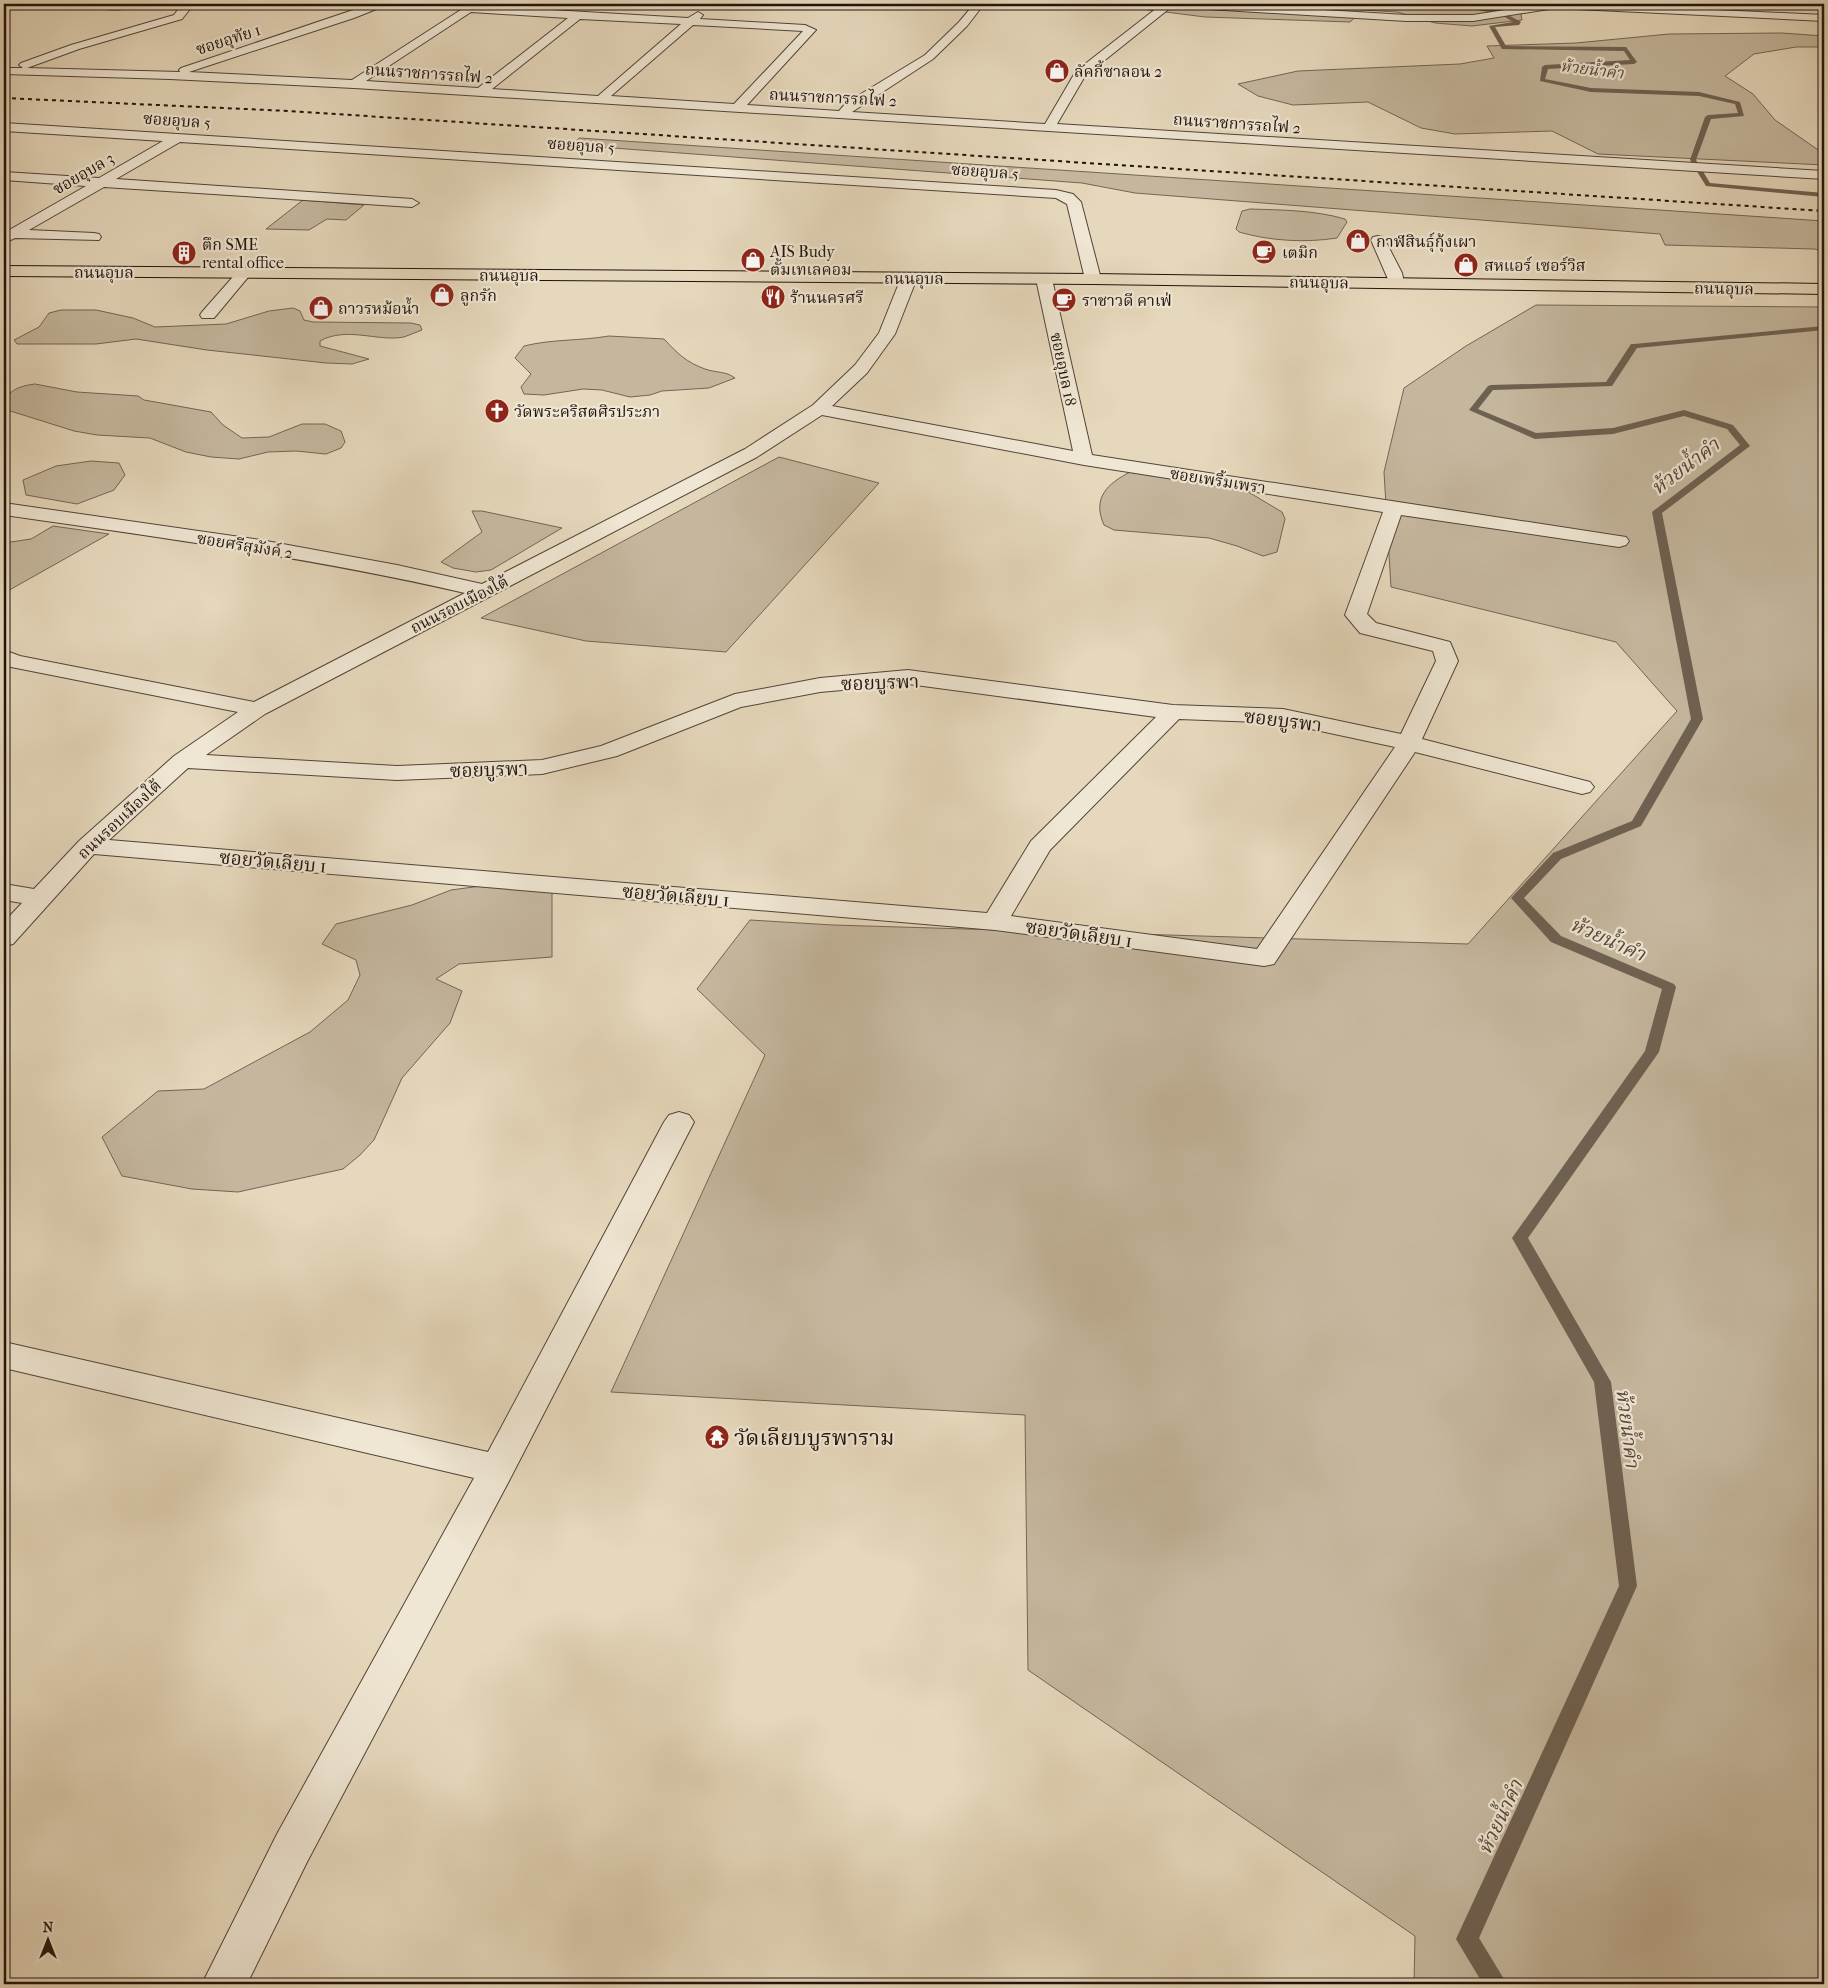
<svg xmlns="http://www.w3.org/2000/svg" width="1828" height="1988" font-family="'IM FELL French Canon','Noto Serif Thai',serif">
	<rect width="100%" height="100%" fill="#e6d8bc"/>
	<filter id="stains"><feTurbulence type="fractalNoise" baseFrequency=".004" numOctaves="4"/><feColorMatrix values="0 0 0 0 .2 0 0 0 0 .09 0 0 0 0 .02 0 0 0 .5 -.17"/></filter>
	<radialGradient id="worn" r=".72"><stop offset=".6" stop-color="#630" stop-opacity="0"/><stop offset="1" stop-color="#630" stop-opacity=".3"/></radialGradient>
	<!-- green -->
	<path fill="#c5b79e" stroke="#736555" d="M489,4h70v4c-18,6 -54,5 -70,-4z
		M1102,4h456l-37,10 1,6 -50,6 -37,-3 -38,-11 -34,-2 -13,12 -145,-5z
		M1782,33l42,3v11h-28l-42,7 -29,22 28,18 22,26 49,34v11l-226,-11 -46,-23 -97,3 -34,-6 -53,-26 -75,3 -35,-9 -20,-12 60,-13 162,-7 34,-6 -7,-12 89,-3 93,-9z
		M579,138l1245,83v30l-10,-2 -149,-4 -5,-11 -525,-41 -53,-10 -509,-38z
		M303,200l61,5 -18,15 -19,-1 -18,11 -43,-1z
		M1250,209c31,1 64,1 95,10l2,3 -10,16c-32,5 -67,3 -98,-6l-3,-3 6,-18z
		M1536,305l288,2v1677h-410l1,-48 -387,-266 -3,-255 -414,-23 154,-337 -68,-66 53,-69 83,5 635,19 209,-233 -61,-69 -225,-55 -7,-115 20,-84 62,-42z
		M293,308l7,3 4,9 9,2 98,1 9,2 2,5c-6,2 -12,5 -18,7 -27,5 -57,-11 -84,4v5l49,13 -17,5 -26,-1 -119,-13 -71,-11 -40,5h-79l-3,-4 25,-13 10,-14 12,-3h35l37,8 22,9 71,-3 43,-13z
		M609,336l55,3c14,15 22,23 41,30 11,4 21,2 30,9l-26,10 -47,3 -12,4 -20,2 -28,-7 -19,-1 -39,6 -20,-1 -3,-7 10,-13 -16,-16 9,-12c28,-7 56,-5 85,-10z
		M35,384l42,8 61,4 6,4 67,12 12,13 19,13 27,-1 33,-13h23l16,7 4,11 -4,6 -15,6 -30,-3 -28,1 -29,7 -28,-2 -25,-5 -36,-14 -53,-3 -23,-4 -70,-22c0,-18 15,-23 31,-25z
		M779,457l100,26 -153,169 -140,-11 -105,-23z
		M91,461l28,2 6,12 -11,15 -37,14 -51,-9 -3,-15 33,-14z
		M1130,472l115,18 37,22 3,7 -8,33 -14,4 -26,-10 -28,-8 -95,-8 -10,-5c-12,-27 3,-41 26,-53z
		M472,511h10l80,17 -71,42 -15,2 -23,-4 -12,-6 41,-30z
		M53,526l56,8 -105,59v-50l27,-4z
		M496,884l56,7v66l-93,7 -23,15 26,12 -12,32 -48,55 -28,62 -14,15 -17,14 -105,23 -46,-3 -70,-13 -20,-39 56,-46 46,-2 106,-57 38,-32 12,-25 -4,-15 -34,-16 14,-20 76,-19 39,-15z"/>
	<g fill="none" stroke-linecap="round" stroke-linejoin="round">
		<!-- stream -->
		<path fill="#6f6152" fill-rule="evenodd" d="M1441,4h12l48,7 20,11 -2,3 -24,2 11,19 120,1 11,15 -3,2 -86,5 -3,10 46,9 108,4 41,10 4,14 -33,3 -15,41 14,23 114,10v4l-118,-11 -16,-26 15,-43 3,-2 30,-2 -3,-9 -36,-8 -108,-4 -51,-11 2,-14 3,-2 85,-5 -6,-9 -122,-2 -13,-23 24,-4 -13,-8z
			M1824,326v4l-187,18 -25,38 -119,4 -15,19 58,24 77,-5 71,-18 49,15 17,21 -88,67 41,206 -62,107 -80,33 -37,39 37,38 113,48 2,3 -17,65 -131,186 83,144 26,204 -158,352 28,46h-24l-27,-45 163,-353 -25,-204 -82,-144 133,-187 17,-62 -111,-47 -40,-44 42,-45 79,-32 59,-102 -39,-207 88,-67 -13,-16 -43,-13 -71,18 -78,5 -66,-29 19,-24 3,-1 115,-3 25,-38h3z"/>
		<defs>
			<path id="minor" d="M87,4h47c-10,9 -33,5 -46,2z
				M182,4h12l-12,15 -103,30 -52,19 153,4 -1,-2 2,-2 190,-64h14l-1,2 -30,12 -165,54 163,8 118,-76h12l-2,2 208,12 10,-6 5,3 -3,4 105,6 11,5 -2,2 -67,73 92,6 7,-8 79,-48 34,-33 15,-18h10l-17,22 -34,33 -81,53 193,12 31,-53 86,-67h62l182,11h67l70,-11h44l237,11v6l-269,-13 -82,13h-67l-231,-14 -5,1 -85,68 -28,48 767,47v8l-1470,-91 -184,-9 -166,-5v-6h19l-4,-3 2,-2 50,-18 103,-30zM471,12l97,6 -90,70 -112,-7zM580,19l101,5 -83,72 -106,-7zM693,25l110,6 -69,73 -123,-8z
				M4,123l1052,67 17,4 8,8 20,77 -3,3h-10l-3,-3 -18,-75 -11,-6 -876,-56 -64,37 296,20 7,4 -7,4 -308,-20 -75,43 65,3 5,1 2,3 -2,3 -84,-2 -11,5v-10l82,-47 -82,-6v-8l95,6 64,-37 -159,-10z
				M1378,236l5,1 2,3 17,33 2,10 -3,3h-10l-20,-46 2,-3z
				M244,268l5,2 3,3 -3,3 -35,42h-12l-2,-3 2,-3 37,-42z
				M909,273l5,2 3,3 -22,56 -28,39 -35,33 241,45 -37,-172 3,-3h10l3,3 40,176 534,82 3,4 -3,4 -7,2 -218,-32 -34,99 9,9 74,19 8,19 -36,78 168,43 4,5 -4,5 -8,2 -167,-42 -141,212 -10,2 -269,-36 -901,-76 -81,90 -9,2v-24l18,-19 -18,-3v-16l30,5 45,-48 95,-85 64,-44 -232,-46 -2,-2v-14l16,6 234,46 211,-109c-152,-35 -306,-56 -461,-78v-12l257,37 136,25 85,19 263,-135 68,-44 42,-40 24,-32 22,-55 3,-3zM822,415l262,50 299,47 -38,103 15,18 73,18 3,10 -35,73 -118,-25 -110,-4 -265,-35 -88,8 -85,16 -134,52 -59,14 -145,6 -191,-11 59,-41 492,-257zM908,684l248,33 -125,124 -44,72 -878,-73 79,-72 209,12 145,-6 75,-18 124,-49 79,-15zM1179,719l104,4 112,24 -138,202 -246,-33 39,-66z
				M679,1112l10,3 5,7 -184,357 -203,383 -60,122h-45l75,-150 197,-356 -470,-110v-26l484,110 176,-330 5,-7z"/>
			<path id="major" d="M4,266l1089,8 731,10v10l-731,-10 -1089,-8z"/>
		</defs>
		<!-- minor casing -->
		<use href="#minor" stroke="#524438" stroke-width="2"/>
		<!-- major casing -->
		<use href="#major" stroke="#21130c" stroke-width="2"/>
		<!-- minor -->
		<use href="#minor" fill="#efe6d3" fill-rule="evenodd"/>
		<!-- major -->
		<use href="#major" fill="#e6d8bc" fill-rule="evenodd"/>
		<!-- rail -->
		<path stroke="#21130c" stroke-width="2" stroke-dasharray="4 4" stroke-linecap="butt" d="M4,98l285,13 1535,100"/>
	</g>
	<!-- icons -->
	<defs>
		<symbol id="shop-disc" viewBox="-11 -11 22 22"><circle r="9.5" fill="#8f2418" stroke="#efe6d3"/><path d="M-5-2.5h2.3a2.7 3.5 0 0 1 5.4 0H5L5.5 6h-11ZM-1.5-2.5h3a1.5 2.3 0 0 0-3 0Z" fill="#fff"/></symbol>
		<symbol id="cafe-disc" viewBox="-11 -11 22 22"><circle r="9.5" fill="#8f2418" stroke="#efe6d3"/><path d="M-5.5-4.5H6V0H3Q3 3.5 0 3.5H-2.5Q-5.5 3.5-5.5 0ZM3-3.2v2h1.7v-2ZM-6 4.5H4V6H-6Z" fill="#fff"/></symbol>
		<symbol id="building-disc" viewBox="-11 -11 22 22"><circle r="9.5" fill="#8f2418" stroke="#efe6d3"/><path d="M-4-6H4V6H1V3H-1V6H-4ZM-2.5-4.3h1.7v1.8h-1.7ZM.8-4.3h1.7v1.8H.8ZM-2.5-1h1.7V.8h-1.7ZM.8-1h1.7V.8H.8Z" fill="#fff"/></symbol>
		<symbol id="restaurant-disc" viewBox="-11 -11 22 22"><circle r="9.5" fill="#8f2418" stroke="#efe6d3"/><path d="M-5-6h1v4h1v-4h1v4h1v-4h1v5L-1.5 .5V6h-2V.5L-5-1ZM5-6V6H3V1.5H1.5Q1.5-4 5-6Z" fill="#fff"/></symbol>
		<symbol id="church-disc" viewBox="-11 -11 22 22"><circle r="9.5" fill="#8f2418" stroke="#efe6d3"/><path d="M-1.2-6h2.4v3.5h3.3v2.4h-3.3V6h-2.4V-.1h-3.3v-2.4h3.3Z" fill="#fff"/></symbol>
		<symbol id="temple-disc" viewBox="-11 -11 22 22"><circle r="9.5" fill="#8f2418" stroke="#efe6d3"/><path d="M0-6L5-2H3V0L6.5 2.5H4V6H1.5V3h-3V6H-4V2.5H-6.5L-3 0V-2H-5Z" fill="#fff"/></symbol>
	</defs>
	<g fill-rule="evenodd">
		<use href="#shop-disc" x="1043" y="57" width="28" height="28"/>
		<use href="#shop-disc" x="1344" y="227" width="28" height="28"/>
		<use href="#cafe-disc" x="1250" y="238" width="28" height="28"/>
		<use href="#building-disc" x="170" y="239" width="28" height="28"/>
		<use href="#shop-disc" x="739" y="246" width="28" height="28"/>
		<use href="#shop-disc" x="1452" y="251" width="28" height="28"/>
		<use href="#shop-disc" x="428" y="281" width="28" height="28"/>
		<use href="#restaurant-disc" x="759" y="283" width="28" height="28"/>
		<use href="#cafe-disc" x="1050" y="286" width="28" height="28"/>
		<use href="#shop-disc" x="307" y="294" width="28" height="28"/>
		<use href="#church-disc" x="483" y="397" width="28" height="28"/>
		<use href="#temple-disc" x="703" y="1423" width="28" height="28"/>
	</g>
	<g text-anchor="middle" stroke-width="4.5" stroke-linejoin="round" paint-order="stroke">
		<!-- far-street labels -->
		<g font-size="16" fill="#21130c" stroke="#efe6d3">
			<text transform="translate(228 39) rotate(-18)" y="6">ซอยอุทัย 1</text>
			<text transform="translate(429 73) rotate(4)" y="6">ถนนราชการรถไฟ 2</text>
			<text transform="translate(833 97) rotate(3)" y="6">ถนนราชการรถไฟ 2</text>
			<text transform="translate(177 120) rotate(4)" y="6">ซอยอุบล 5</text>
			<text transform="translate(1237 123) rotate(4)" y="6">ถนนราชการรถไฟ 2</text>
			<text transform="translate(581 145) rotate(4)" y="6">ซอยอุบล 5</text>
			<text transform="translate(985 171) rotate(4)" y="6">ซอยอุบล 5</text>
			<text transform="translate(83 173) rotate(-30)" y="6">ซอยอุบล 3</text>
			<text x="104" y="278">ถนนอุบล</text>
			<text x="509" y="281">ถนนอุบล</text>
			<text x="914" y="284">ถนนอุบล</text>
			<text transform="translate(1319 282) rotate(1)" y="6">ถนนอุบล</text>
			<text transform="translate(1724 288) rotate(1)" y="6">ถนนอุบล</text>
			<text transform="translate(1064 369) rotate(78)" y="6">ซอยอุบล 18</text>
			<text transform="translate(1218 480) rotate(9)" y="6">ซอยเพริ้มเพรา</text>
			<text transform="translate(245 545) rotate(9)" y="6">ซอยศรีสุมังค์ 2</text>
			<text transform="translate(459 604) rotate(-27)" y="6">ถนนรอบเมืองใต้</text>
			<text transform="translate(119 819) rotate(-43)" y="6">ถนนรอบเมืองใต้</text>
		</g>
		<!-- far-water labels -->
		<g font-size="16" font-style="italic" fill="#55473a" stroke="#efe6d3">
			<text transform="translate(1592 69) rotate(7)" y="6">ห้วยน้ำคำ</text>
		</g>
		<!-- far-poi labels -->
		<g font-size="16" fill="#21130c" stroke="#efe6d3" text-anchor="start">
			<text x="1074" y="77">ลัคกี้ซาลอน 2</text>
			<text x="1376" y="247">กาฬสินธุ์กุ้งเผา</text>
			<text x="202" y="250">ตึก SME<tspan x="202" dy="18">rental office</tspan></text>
			<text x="770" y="257">AIS Budy<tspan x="770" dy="18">ตั้มเทเลคอม</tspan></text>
			<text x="1282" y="258">เตมิก</text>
			<text x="1484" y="271">สหแอร์ เซอร์วิส</text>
			<text x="460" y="301">ลูกรัก</text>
			<text x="790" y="303">ร้านนครศรี</text>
			<text x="1082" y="306">ราชาวดี คาเฟ่</text>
			<text x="338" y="314">ถาวรหม้อน้ำ</text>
			<text x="514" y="417">วัดพระคริสตศิรประภา</text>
		</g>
		<!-- street labels -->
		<g font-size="19" fill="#21130c" stroke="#efe6d3">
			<text transform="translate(880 682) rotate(-2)" y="7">ซอยบูรพา</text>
			<text transform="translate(1283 720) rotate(7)" y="7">ซอยบูรพา</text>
			<text transform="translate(489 769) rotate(-2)" y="7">ซอยบูรพา</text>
			<text transform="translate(273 861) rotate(5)" y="7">ซอยวัดเลียบ 1</text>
			<text transform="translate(676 895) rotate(5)" y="7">ซอยวัดเลียบ 1</text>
			<text transform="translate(1079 933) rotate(8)" y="7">ซอยวัดเลียบ 1</text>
		</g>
		<!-- water labels -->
		<g font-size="20" font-style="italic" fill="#55473a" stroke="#efe6d3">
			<text transform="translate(1685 466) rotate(-37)" y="7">ห้วยน้ำคำ</text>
			<text transform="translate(1608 939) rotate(24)" y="7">ห้วยน้ำคำ</text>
			<text transform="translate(1628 1428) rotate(83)" y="7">ห้วยน้ำคำ</text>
			<text transform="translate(1500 1817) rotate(-65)" y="7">ห้วยน้ำคำ</text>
		</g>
		<!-- near-poi labels -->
		<g font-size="22" fill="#21130c" stroke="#efe6d3" text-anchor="start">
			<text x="734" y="1445">วัดเลียบบูรพาราม</text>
		</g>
	</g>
	<!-- margin -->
	<rect width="1828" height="1988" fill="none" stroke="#e6d8bc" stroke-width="20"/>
	<rect x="5" y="5" width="1818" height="1978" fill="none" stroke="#21130c" stroke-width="2.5"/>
	<rect x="10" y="10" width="1808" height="1968" fill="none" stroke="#21130c"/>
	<!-- north arrow -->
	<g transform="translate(48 1940)" stroke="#efe6d3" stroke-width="4" paint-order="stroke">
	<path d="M0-4L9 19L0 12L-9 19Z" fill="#21130c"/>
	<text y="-8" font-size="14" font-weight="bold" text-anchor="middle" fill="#21130c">N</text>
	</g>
	<rect width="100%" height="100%" filter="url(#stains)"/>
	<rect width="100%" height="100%" fill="url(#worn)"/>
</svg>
